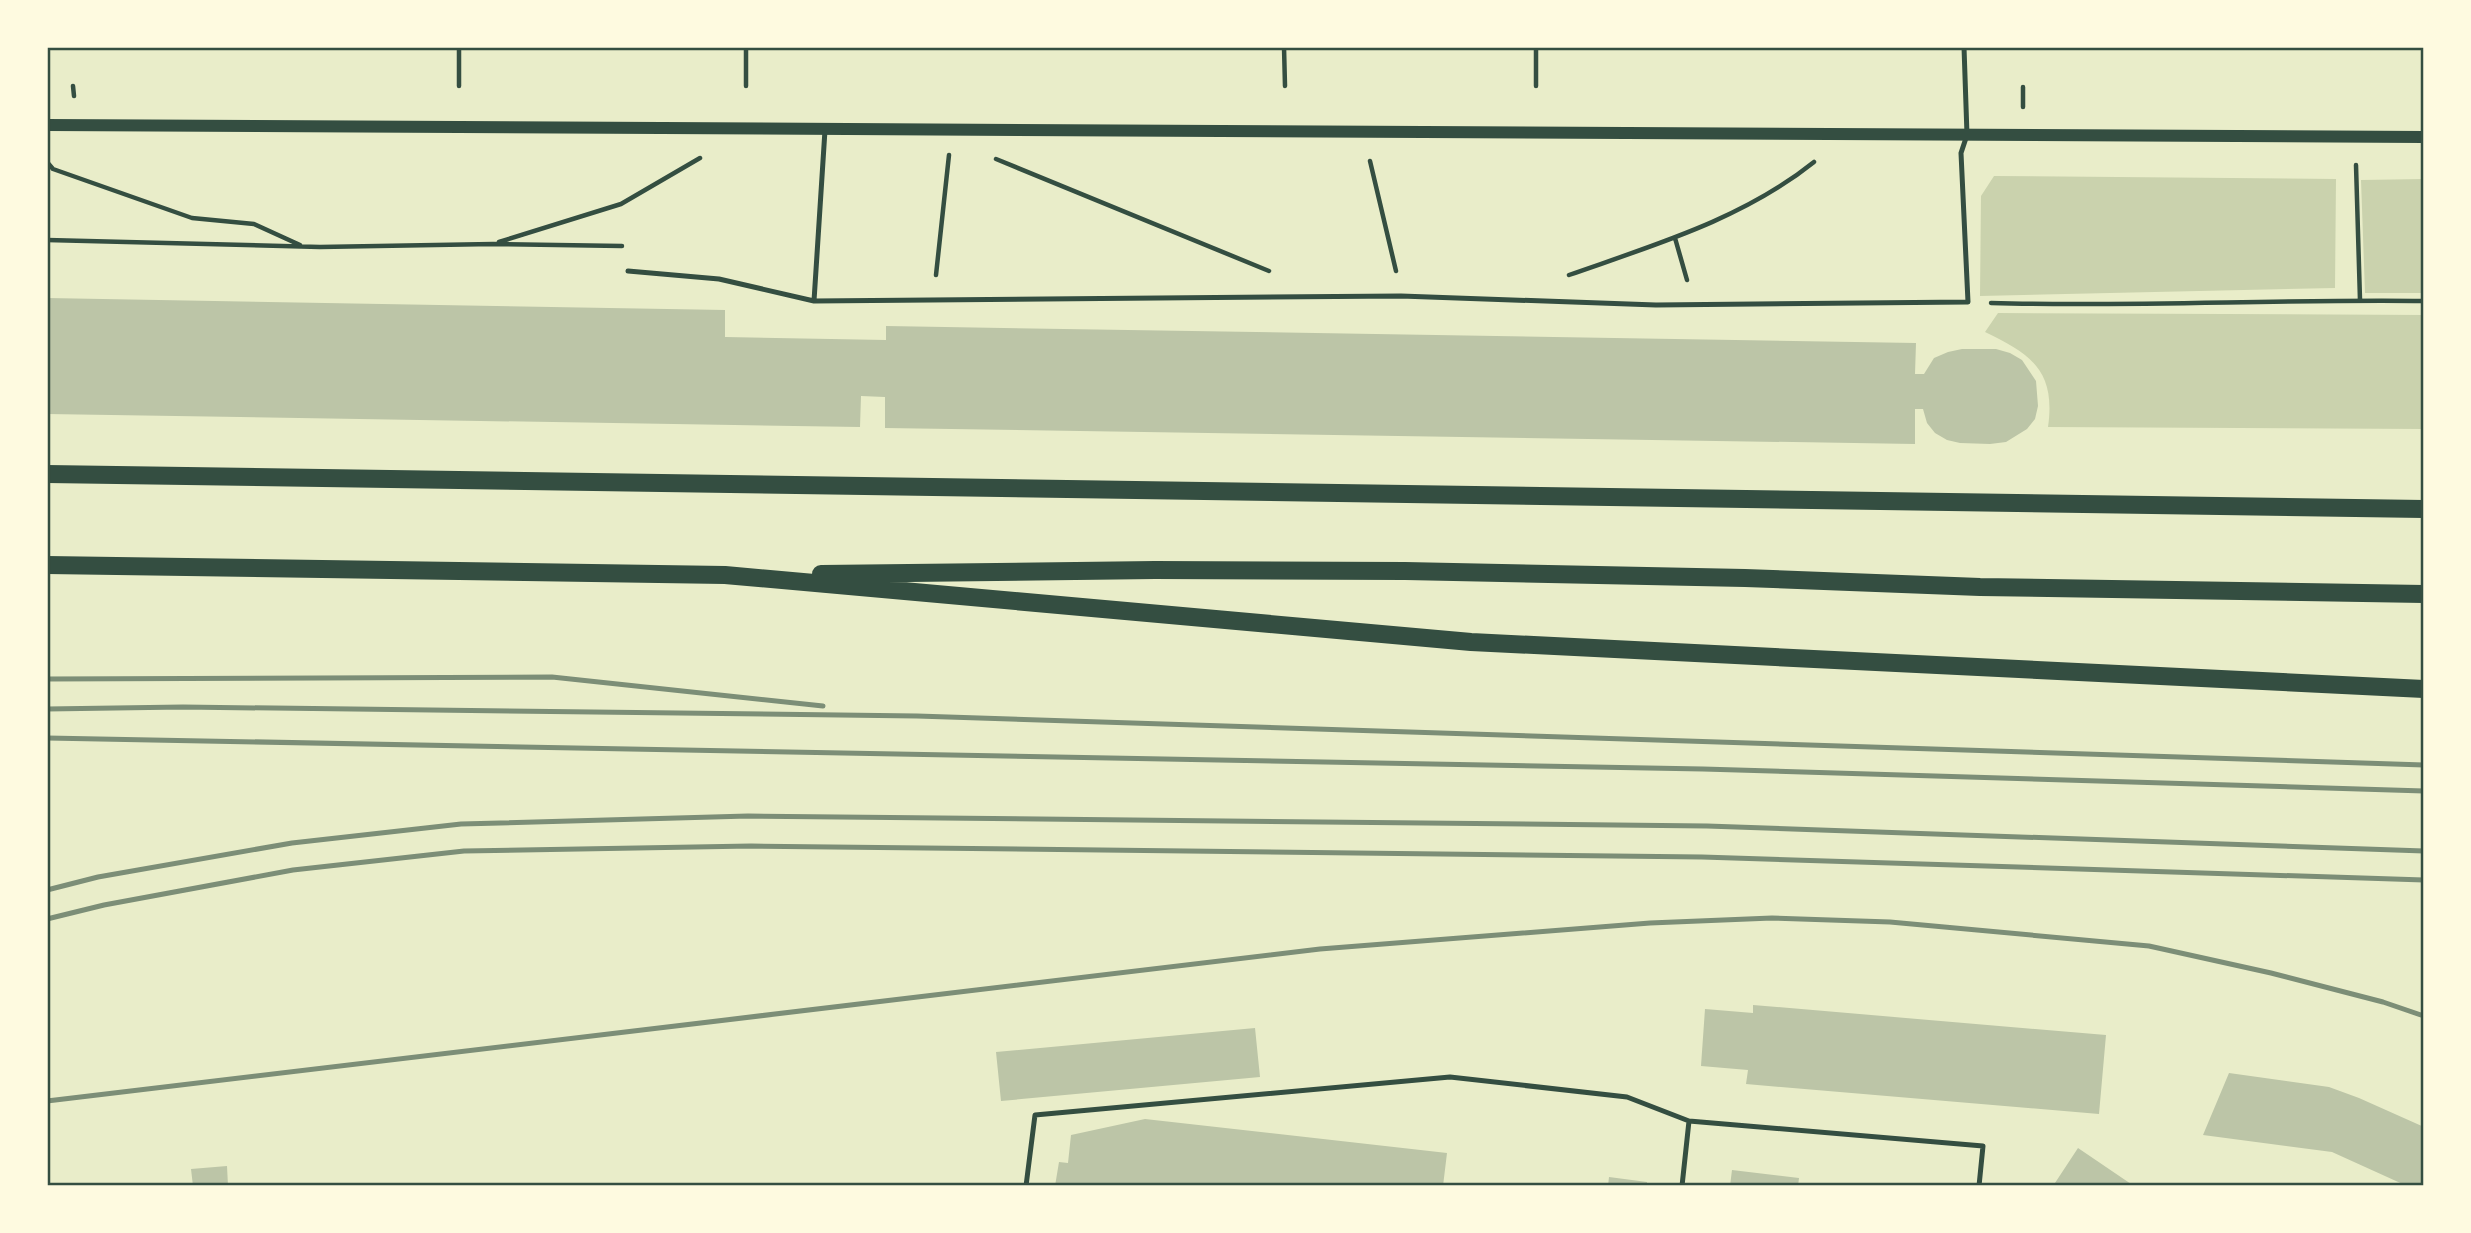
<svg xmlns="http://www.w3.org/2000/svg" width="2471" height="1233" font-family="Arial,sans-serif">
	<rect width="100%" height="100%" fill="#e9edc9"/>
	<!-- green -->
	<path fill="#cad2ad" d="M1994,176l342,3 -1,109 -355,8 1,-100z
		M2424,179v114h-59l-4,-113z
		M1998,313l426,2v114l-376,-2c8,-56 -17,-73 -63,-95z"/>
	<!-- building -->
	<path fill="#bcc5a7" d="M47,298l678,12v27l161,3v-14l1030,17 -1,31h9l10,-16 14,-6 14,-3h34l14,4 12,7 14,21 2,25 -3,13 -8,10 -21,13 -16,2 -30,-1 -13,-3 -12,-7 -8,-10 -4,-14h-8v35l-1030,-16v-31l-24,-1 -1,31 -813,-13z
		M1753,1005l353,30 -7,79 -353,-30 2,-14 -47,-4 4,-57 48,4z
		M1255,1028l5,49 -259,24 -5,-49z
		M2229,1073l100,14 30,11 65,29v59h-17l-75,-34 -129,-17z
		M1145,1119l302,34 -4,33h-388l4,-24 9,1 3,-28z
		M2078,1148l56,38h-81z
		M227,1166l1,20h-35l-2,-17z
		M1732,1170l67,8 -1,8h-68z
		M1609,1177l38,5v4h-39z"/>
	<g fill="none" stroke-linecap="round" stroke-linejoin="round">
		<!-- path -->
		<path stroke="#344e41" stroke-width="4.5" d="M1284,47l1,39
			M1536,47v39
			M73,86l1,10
			M459,86v-39
			M746,86v-39
			M2023,107v-20
			M996,159l273,112
			M1370,161l26,110
			M47,162l6,7 139,49 62,6 46,21
			M2356,165l4,135
			M1675,238l12,42
			M47,240l273,7 173,-3 129,2
			M499,242l122,-38 79,-46
			M936,275l13,-120
			M1569,275c85,-30 174,-56 245,-113
			M1991,303c144,4 288,-4 433,-2"/>
		<!-- service -->
		<path stroke="#344e41" stroke-width="5" d="M628,271l91,8 95,22 587,-5 255,9 312,-3 -7,-149 6,-18 -3,-88
			M814,301l11,-171
			M1026,1186l9,-71 415,-38 177,20 62,24
			M1682,1186l7,-65 294,25 -4,40"/>
		<!-- tertiary -->
		<path stroke="#344e41" stroke-width="12" d="M47,125l2377,12"/>
		<!-- primary -->
		<path stroke="#344e41" stroke-width="18" d="M47,474l2377,35
			M47,565l678,10 746,67 953,47
			M821,574l334,-4 250,1 340,7 235,9 444,7"/>
		<!-- rail -->
		<path stroke="#7c8e77" stroke-width="5" d="M47,679l505,-2 271,29
			M47,709l136,-2 734,9 1507,49
			M47,738l1656,31 721,22
			M47,890l51,-13 194,-34 169,-19 287,-8 959,10 717,25
			M47,919l57,-14 189,-35 171,-19 287,-5 951,11 722,23
			M47,1101l1273,-152 330,-26 122,-5 118,4 259,24 122,27 112,29 41,14"/>
	</g>
	<!-- border -->
	<rect width="2471" height="1233" fill="none" stroke="#fefae0" stroke-width="98"/>
	<rect x="49" y="49" width="2373" height="1135" fill="none" stroke="#344e41" stroke-width="2.5"/>
</svg>
